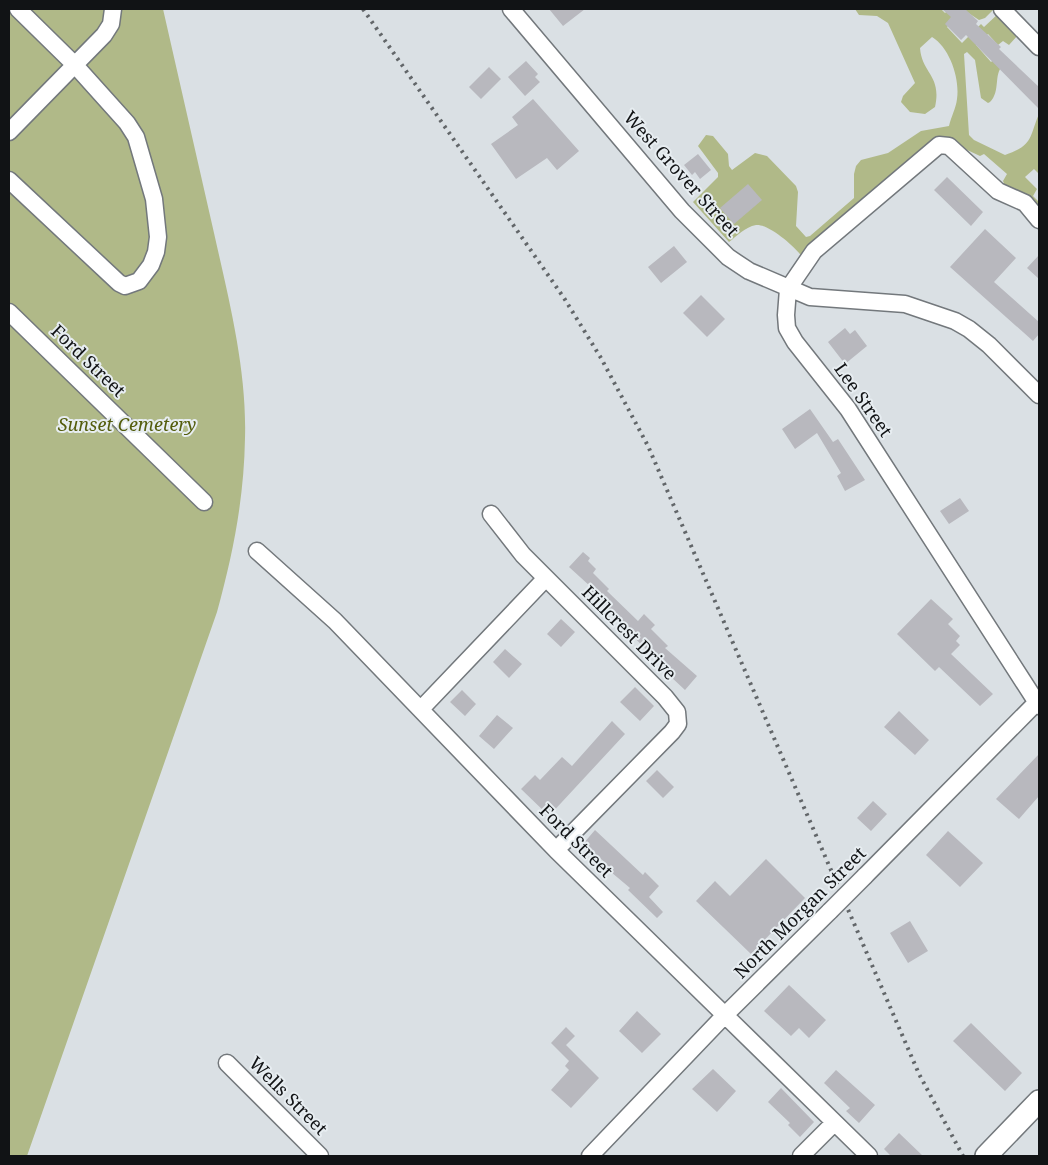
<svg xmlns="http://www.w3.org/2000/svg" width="1048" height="1165" font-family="'Noto Serif',serif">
	<rect width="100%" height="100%" fill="#dae0e4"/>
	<!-- green -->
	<path fill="#b0b988" d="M9,9h154c17,75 34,149 51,224 15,67 33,137 31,205 -1,61 -12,116 -28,174l-190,544h-18z
		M855,9h86l4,4 5,-4h44l-9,9 -6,2 -15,-10 -17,17 15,16 19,-19 3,3 15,-14 20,21 -10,11 -6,-4 -5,4 -10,-11 -12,11 15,17 6,-5 6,8c-10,10 -2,26 -13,37l-2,1 -7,-5 -6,-38 -8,-8 -3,2 5,81 5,5 31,15c29,-10 24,-18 34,-41v58l-1,1 -4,-4 -9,8 12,12 -4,7 6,6v10l-18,-20 -16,-6 -2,-5 4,-7 -23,-20 -4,2 -30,-14 -147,116c-6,-10 -35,-35 -47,-33 -11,2 -19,11 -27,17l-36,-40 25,-25v-4l-20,-27 8,-11 7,1 15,18 1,12 3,4 23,-17 12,3 29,30 2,6 -2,34 10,11 4,-1 44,-38v-24l2,-8 5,-6 27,-7 33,-22 28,-5c2,-9 7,-18 8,-27 3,-20 -7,-51 -25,-62l-12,11c2,26 22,27 15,59l-10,7 -15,-2 -9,-10 2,-6 12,-13 -27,-60 -11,-7 -18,-1z"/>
	<!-- building -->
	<path fill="#b8b8be" d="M549,9h36l-22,17z
		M942,9h23l13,12 -2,3 25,23 -2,2 40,38v22l-73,-74 -5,5 -16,-16 6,-7z
		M526,61l12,13 -3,3 5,5 -15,14 -17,-19z
		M489,67l12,12 -20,20 -12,-12z
		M533,99l46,52 -22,19 -10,-12 -31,21 -25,-35 27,-19 -6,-8z
		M698,154l13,16 -11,9 -5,-7 -3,3 -8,-10z
		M947,177l36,35 -12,14 -37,-36z
		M748,184l14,16 -28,24 -14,-16z
		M985,229l31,29 -22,24 45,40v12l-6,7 -83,-74z
		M674,246l13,16 -26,21 -13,-16z
		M1039,255v24l-12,-11z
		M701,295l24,24 -18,18 -24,-24z
		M845,328l5,6 5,-4 12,16 -22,18 -17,-22z
		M810,409l23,33 5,-3 27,41 -20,11 -8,-15 4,-3 -24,-40 -22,16 -13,-20z
		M960,498l9,13 -20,13 -9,-13z
		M583,552l7,6 -2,3 8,8 -3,4 16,16 -2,2 31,30 6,-7 11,11 -4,4 17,17 -3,2 32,28 -12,14 -15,-14 3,-4 -16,-15 -2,1 -48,-47 1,-1 -21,-20 4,-3 -22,-20z
		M931,599l22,20 -5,5 12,12 -4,5 4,4 -9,9 42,40 -13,12 -41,-39 -4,4 -38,-37z
		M561,619l14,13 -14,15 -14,-13z
		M505,649l17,15 -13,14 -16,-16z
		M635,687l19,19 -14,15 -20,-19z
		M462,690l14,14 -11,12 -15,-14z
		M899,711l30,29 -14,15 -31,-28z
		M497,715l16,13 -19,21 -15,-13z
		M612,721l13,13 -76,82 -28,-27 14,-14 5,5 22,-23 10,9z
		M1039,754v42l-20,23 -23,-20z
		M657,770l17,17 -11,11 -17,-17z
		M873,801l14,13 -16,17 -14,-13z
		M595,830l48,45 2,-3 14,14 -10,11 14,15 -6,6 -29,-28 2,-2 -25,-21 2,-3 -24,-20z
		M948,831l35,32 -23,24 -34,-32z
		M766,859l39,39 -54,56 -55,-53 19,-20 15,15z
		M910,921l18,30 -20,12 -18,-30z
		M789,985l37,35 -17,18 -10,-10 -8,8 -27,-25z
		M637,1011l24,23 -19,19 -23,-22z
		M971,1023l51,50 -17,18 -52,-50z
		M566,1027l9,9 -9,9 33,33 -28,30 -20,-18 18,-20 -4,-4 4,-5 -18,-18z
		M713,1069l23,22 -19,21 -25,-23z
		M836,1070l39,35 -16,18 -13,-12 4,-3 -26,-25z
		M781,1088l33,34 -14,15 -12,-12 2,-2 -22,-21z
		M899,1133l24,23h-32l-7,-7z"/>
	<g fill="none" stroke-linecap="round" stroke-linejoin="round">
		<defs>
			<path id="minor" d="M511,9l171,202 46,46 21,14 61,26 95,7 50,17 14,8 20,16 50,50
				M1002,9l37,38
				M9,132l95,-97 7,-11 2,-15
				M9,180l110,103 6,3 14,-5 12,-16 5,-13 2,-15 -4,-38 -18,-62 -9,-14 -53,-59 -56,-55
				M1039,220l-14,-17 -27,-12 -49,-45 -10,-1 -125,106 -26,38 -2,26 1,13 8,14 53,67 191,297
				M9,312l195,190
				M491,514l32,41 142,142 12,15 1,12 -6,8 -116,118
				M257,551l78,70 221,229 313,306
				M421,709l125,-131
				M865,876l174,-176
				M227,1063l93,93
				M590,1156l134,-140 106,-105
				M801,1156l33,-33"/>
			<path id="major" d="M986,1156l53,-55"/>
		</defs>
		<!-- minor casing -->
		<use href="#minor" stroke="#73787c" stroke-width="19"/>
		<!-- major casing -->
		<use href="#major" stroke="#73787c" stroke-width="24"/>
		<!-- minor -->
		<use href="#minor" stroke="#fff" stroke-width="16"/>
		<!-- major -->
		<use href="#major" stroke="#fff" stroke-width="21"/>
		<!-- rail -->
		<path stroke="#626669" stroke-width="4" stroke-dasharray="2.5 5" stroke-linecap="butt" d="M363,9l201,289 37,60 47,88 271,628 44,82"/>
		<defs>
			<path id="minor-bridge" d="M830,911l35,-35"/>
		</defs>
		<!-- minor-bridge casing -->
		<use href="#minor-bridge" stroke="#73787c" stroke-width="19" stroke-linecap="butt"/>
		<!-- minor-bridge -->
		<use href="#minor-bridge" stroke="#fff" stroke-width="16"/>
	</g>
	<g text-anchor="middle" stroke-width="4" stroke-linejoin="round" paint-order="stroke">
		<!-- street labels -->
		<g font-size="18" fill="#111315" stroke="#e7edf1">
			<text transform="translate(681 174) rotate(48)" y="6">West Grover Street</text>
			<text transform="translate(88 361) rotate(44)" y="6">Ford Street</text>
			<text transform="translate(863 400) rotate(55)" y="6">Lee Street</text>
			<text transform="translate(629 633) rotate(45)" y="6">Hillcrest Drive</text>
			<text transform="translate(576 841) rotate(45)" y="6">Ford Street</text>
			<text transform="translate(800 913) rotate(-45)" y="6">North Morgan Street</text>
			<text transform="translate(288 1096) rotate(45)" y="6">Wells Street</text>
		</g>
		<!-- park labels -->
		<g font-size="18" font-style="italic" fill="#545d0d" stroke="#e7edf1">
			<text x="127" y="431">Sunset Cemetery</text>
		</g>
	</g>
	<!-- border -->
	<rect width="1048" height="1165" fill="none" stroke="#111315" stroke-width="20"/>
</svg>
